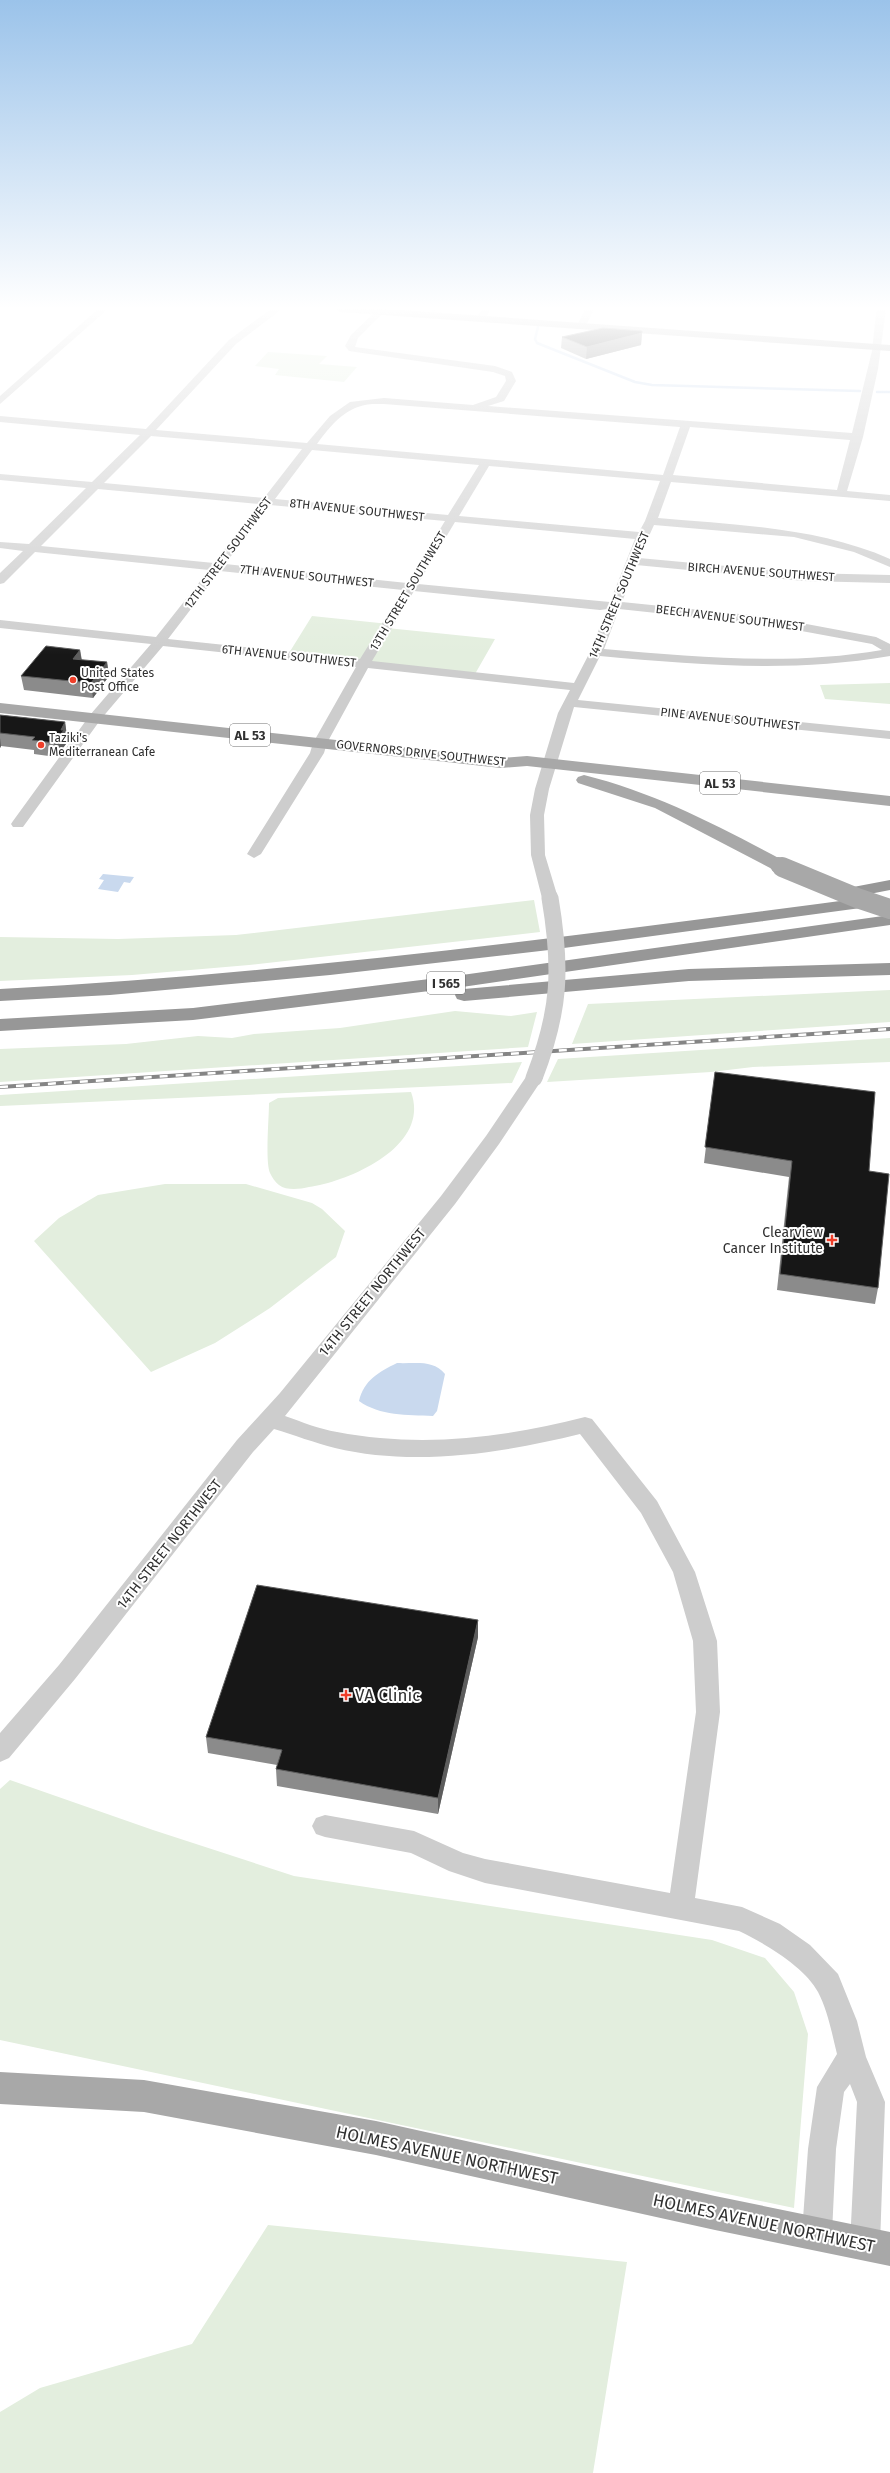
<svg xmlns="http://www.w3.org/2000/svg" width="890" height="2473" font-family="'Fira Sans',sans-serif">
	<rect width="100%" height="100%" fill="#fff"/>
	<!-- green -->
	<path fill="#e3eede" d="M268,352l59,4 -8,8 38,3 -13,15 -69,-7 4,-6 -24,-3z
		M312,616l77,8 -2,4 108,11 -20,35 -186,-21z
		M890,683v21l-65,-5 -5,-14z
		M534,900l6,32 -291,33 -117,10 -132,6v-44l118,2 118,-4z
		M890,990v32l-318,22 16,-40z
		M455,1011l56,5 26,-4 -9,35 -528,35v-33l126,-5 72,-8 34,2 22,-4 86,-6z
		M890,1038v24l-137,5 -42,5 -164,10 11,-23z
		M522,1062l-10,21 -512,23v-11z
		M411,1092c20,54 -61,89 -102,95 -9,2 -22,4 -30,-2 -4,-3 -7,-8 -9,-12 -5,-12 -1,-55 -1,-70l9,-5z
		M165,1184h81l66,19 10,6 23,22 -9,26 -66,51 -55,35 -64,29 -117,-131 25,-23 39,-23z
		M10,1780l143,50 141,46 418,64 53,18 29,34 14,42 -14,174 -794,-168v-251z
		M268,2225l359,37 -34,211h-593v-61l40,-24 152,-44z"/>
	<!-- water -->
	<path fill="#c9d9ee" d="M103,874l31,3 -4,6 -6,-1 -6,10 -20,-3 6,-9 -5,-1z
		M397,1363c18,1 36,-4 48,11l-8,37 -4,5c-26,-1 -53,0 -74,-15 5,-21 20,-29 38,-38z"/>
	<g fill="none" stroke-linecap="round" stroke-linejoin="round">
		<!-- stream -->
		<path stroke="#c9d9ee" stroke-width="2.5" d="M433,311l2,-2
			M538,327l-3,12 2,4 98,39 17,3 208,6
			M877,392h13"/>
		<!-- minor -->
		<path fill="#cdcdcd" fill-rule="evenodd" d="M98,309h10l-108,95v-8z
			M271,309h11l-46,35 -80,86 151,13 23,-27 20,-14 34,-4 89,7 23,-8 10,-16 -1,-5 -12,-4 -144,-21 -4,-5 6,-11 27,-26h9l-29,29 -3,9 140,19 17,6 4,9 -12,20 -16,5 364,27 20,-82 4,-37 1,-5h9l-8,60 -15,68 -16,54 43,4v6l-219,-19 -13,36c78,7 159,9 232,41v8l-36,-15 -60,-15 -140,-12 -15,33 164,15 87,2v8l-87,-2 -167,-16 -14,37 147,15 107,20 14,7v12c-99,17 -191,9 -290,0l-22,44 312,31v8l-316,-32 -25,82 -5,26 1,40 13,43 -8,5 -8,-5 -11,-43 -1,-40 5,-26 23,-76 12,-23 -202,-22 -41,75 -3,10 -63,101 -7,4 -7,-4 63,-101 3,-10 43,-76 -193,-21 -62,73 -78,108h-10l-2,-3 2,-3 77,-106 61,-71 -151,-16v-8l156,17 53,-67 -174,-18 -31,31 -4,1v-11l23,-22 -23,-3v-6l29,2 57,-56 -86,-8v-6l92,8 48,-47 -140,-13v-6l146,13 83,-89zM372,404h12l296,23 -17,48 -346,-31c15,-20 29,-38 55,-40zM690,427l160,13 -13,50 -164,-15zM151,436l151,13 -38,49 -160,-15zM312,450l167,15 -31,50 -173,-16zM489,466l171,15 -15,40 -6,11 -180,-16zM98,489l161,15 -45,59 -173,-17zM270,505l175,16 -38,62 -182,-19zM455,522l180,17 -25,63 -192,-18zM220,571l183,19 -43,69 -192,-20zM414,591l186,19 7,-1 -17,43 -16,31 -202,-22zM619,609l150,16 103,19 10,6c-93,16 -185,7 -278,-1z
			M482,309h9l-7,12 -3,1 -5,-3z
			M585,309h9l-9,19h-6l-2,-2z
			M534,1073l6,1 3,4 -44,66 -44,60 -170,212c17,6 34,13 52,16 85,16 165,6 248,-15l7,2 65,82 38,71 22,69 3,71 -25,186 47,9 38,17 30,21 28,29 19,47 9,36 19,45 -5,142 -4,11 -11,4 -11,-4 -4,-11 7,-142 -7,-18 -6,8 -8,57 -4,84 -4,11 -11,4 -11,-4 -4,-11 6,-84 9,-62 20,-33c-5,-20 -9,-43 -19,-62 -13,-25 -54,-49 -79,-61l-254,-48 -36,-12 -38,-18 -86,-16 -9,-3 -4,-8 4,-8 9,-3 89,16 49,22 22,6 185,34 26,-181 -3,-71 -20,-69 -32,-59 -61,-79c-77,19 -166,33 -245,14 -20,-5 -41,-13 -61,-19l-21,23 -178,227 -66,79 -9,4v-29l59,-68 178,-225 43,-47 161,-197 45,-60 42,-62z"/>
		<!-- major -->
		<path fill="#a8a8a8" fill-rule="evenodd" d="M335,309h51l504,36v6l-550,-39z
			M0,703l501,55 26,-2 363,40v10l-363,-40 -26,2 -501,-55z
			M584,775c72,18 135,51 200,86l3,4 -3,4h-12l-117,-61 -77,-25 -2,-3 2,-3z
			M0,2072l144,8 232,41 339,75 175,36v34l-175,-36 -339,-75 -232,-43 -144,-8z"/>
		<!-- highway -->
		<path fill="#979797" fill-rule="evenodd" d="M890,880v10l-36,7 -6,-1 -3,-4 3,-4z
			M877,896l6,1 3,4 -3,4 -334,45 -219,25 -220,20 -110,6v-12c294,-16 585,-54 877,-93z
			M890,915v10l-428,62 -269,33 -193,11v-12l193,-11 269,-33z
			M890,963v12l-201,6 -225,20 -7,-2 -2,-4 2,-4 7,-2 225,-20z"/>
		<defs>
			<path id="rail" d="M0,1087l890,-58"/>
		</defs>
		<!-- rail casing -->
		<use href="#rail" stroke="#858585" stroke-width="4"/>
		<!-- rail -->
		<use href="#rail" stroke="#fff" stroke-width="2.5" stroke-dasharray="8" stroke-linecap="butt"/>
		<!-- minor-bridge -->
		<path stroke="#cdcdcd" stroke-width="17" d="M534,1078c26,-67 28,-109 16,-180"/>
		<!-- major-bridge-far1 -->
		<path stroke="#a8a8a8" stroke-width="16" d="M778,865l7,3"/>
		<!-- major-bridge -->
		<path stroke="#a8a8a8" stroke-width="20" d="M782,867l75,31 33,11"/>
	</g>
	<!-- wall -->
	<path fill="#8b8b8b" d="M642,333l-1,12 -55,14 -25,-11 1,-11z
		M80,650l2,10 25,2 2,14 -16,22 -69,-8 -3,-14z
		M0,715l65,7 2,14 -2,3 1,5 -10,13 -22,-3v-4l-33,-4 -1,2z
		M715,1072l154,99 9,117 -3,16 -98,-14 12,-113 -85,-14z
		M478,1620v17l-40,177 -161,-28 -1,-17 1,-4 -69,-12 -2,-16z"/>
	<!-- shaded-wall -->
	<path fill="#5d5d5d" d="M642,333l-1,12 -55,14 1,-12z
		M80,650l2,14 -9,-5z
		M107,662l2,14 -16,22 -2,-15z
		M65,722l2,14 -2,3 1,5 -10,13 -2,-14z
		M0,738l1,8 -1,2z
		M478,1620v17l-40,177v-16z"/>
	<!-- building -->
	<path fill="#171717" stroke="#5d5d5d" d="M603,328l39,3v2l-55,14 -25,-10z
		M46,646l34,4 -7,9 34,3 -16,21 -70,-7z
		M0,715l65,7 -4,8h3l-10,13 -22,-3 3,-3 -35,-4z
		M715,1072l160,20 -6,79 20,3 -11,114 -98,-14 12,-113 -87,-14z
		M257,1585l221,35 -40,178 -162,-29 6,-19 -76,-13z"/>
	<!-- sky -->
	<linearGradient id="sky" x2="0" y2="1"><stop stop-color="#9bc3ea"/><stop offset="0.47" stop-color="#fff"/><stop offset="1" stop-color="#fff" stop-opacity="0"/></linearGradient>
	<rect width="890" height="655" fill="url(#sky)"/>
	<!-- markers -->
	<g fill="#ef3f2a" stroke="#fff" stroke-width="1.5">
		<circle cx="73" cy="680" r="4"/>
		<circle cx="41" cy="745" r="4"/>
		<path d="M830 1234h4v4h4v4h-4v4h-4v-4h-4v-4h4z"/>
		<path d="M344 1689h4v4h4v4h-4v4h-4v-4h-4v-4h4z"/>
	</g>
	<g text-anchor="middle" stroke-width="4" stroke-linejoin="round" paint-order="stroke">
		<!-- far-street labels -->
		<g font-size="12" fill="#303030" stroke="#fff">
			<text transform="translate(357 510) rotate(6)" y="4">8TH AVENUE SOUTHWEST</text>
			<text transform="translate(228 553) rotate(-53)" y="4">12TH STREET SOUTHWEST</text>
			<text transform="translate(761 572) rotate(4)" y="4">BIRCH AVENUE SOUTHWEST</text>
			<text transform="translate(307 576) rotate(6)" y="4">7TH AVENUE SOUTHWEST</text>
			<text transform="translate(408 591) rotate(-59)" y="4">13TH STREET SOUTHWEST</text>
			<text transform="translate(619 595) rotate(-67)" y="4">14TH STREET SOUTHWEST</text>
			<text transform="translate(730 618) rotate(7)" y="4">BEECH AVENUE SOUTHWEST</text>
			<text transform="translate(289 656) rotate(6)" y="4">6TH AVENUE SOUTHWEST</text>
			<text transform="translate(730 719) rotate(6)" y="4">PINE AVENUE SOUTHWEST</text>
			<text transform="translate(421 753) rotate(6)" y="4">GOVERNORS DRIVE SOUTHWEST</text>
		</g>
		<!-- far-poi labels -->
		<g font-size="12" fill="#303030" stroke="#fff" text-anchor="start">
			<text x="81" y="677">United States<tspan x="81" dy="14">Post Office</tspan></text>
			<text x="49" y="742">Taziki's<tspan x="49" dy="14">Mediterranean Cafe</tspan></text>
		</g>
		<!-- shield labels -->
		<g fill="#fff" stroke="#6e6e6e" stroke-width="1">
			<rect x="230" y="724" width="40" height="22" rx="3"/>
			<rect x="700" y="772" width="40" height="22" rx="3"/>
			<rect x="427" y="972" width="38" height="22" rx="3"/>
		</g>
		<g font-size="13" font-weight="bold" fill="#303030">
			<text x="250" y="740">AL 53</text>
			<text x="720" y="788">AL 53</text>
			<text x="446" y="988">I 565</text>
		</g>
		<!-- poi labels -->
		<g font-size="14" fill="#303030" stroke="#fff" text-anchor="end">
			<text x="823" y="1237">Clearview<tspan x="823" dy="16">Cancer Institute</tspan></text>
		</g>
		<!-- street labels -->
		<g font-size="14" fill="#303030" stroke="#fff">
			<text transform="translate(372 1292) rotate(-51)" y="5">14TH STREET NORTHWEST</text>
			<text transform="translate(169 1544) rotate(-52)" y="5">14TH STREET NORTHWEST</text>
		</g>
		<!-- near-poi labels -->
		<g font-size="17" fill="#303030" stroke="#fff" text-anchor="start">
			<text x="355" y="1701">VA Clinic</text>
		</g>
		<!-- near-street labels -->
		<g font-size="17" fill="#303030" stroke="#fff">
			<text transform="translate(447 2155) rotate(12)" y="6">HOLMES AVENUE NORTHWEST</text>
			<text transform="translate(764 2223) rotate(12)" y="6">HOLMES AVENUE NORTHWEST</text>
		</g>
	</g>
</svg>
